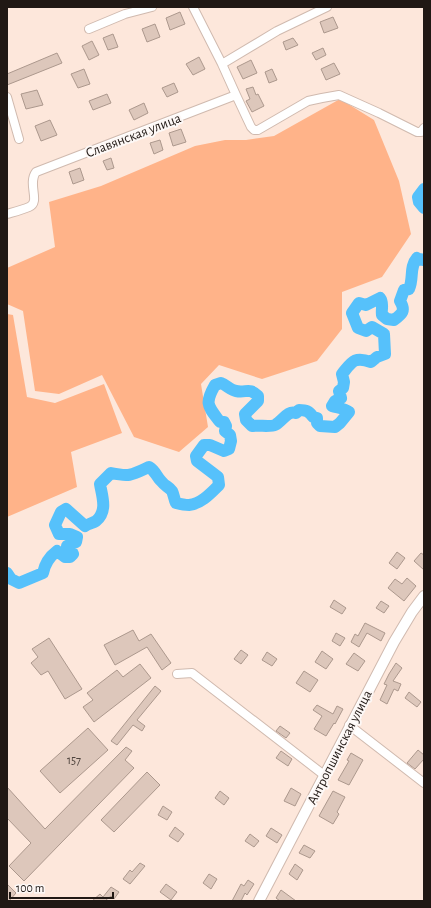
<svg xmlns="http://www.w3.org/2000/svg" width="431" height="908" font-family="'Alegreya Sans',sans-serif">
	<rect width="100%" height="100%" fill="#fde7db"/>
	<!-- green -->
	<path fill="#ffb389" d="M340,99l34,21 25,61 12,53 -29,43 -40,15v37l-25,32 -55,18 -43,-14 -18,19 7,43 -29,25 -45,-15 -32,-62 -43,19 -24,-3 -12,-80 -16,-7v-36l48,-21 -6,-45 52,-16 94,-40 30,-6h21l28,-4z
		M7,314l6,1 14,82 28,6 49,-19 18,49 -51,19 6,35 -70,30z"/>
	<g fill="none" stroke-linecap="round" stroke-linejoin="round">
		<!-- river -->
		<path stroke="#56c1fb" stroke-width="12" d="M424,189l-6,8 1,5 5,6
			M7,573l4,6 8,4 24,-10c2,-10 6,-16 14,-22l8,6h5l3,-3 -2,-4 -4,-4 9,-4 1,-5 -7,-3h-11l-4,-9 6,-13 5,-3 19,17c3,-2 8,-3 11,-5 12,-10 6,-25 4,-37l11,-11c19,4 21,2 38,-6 7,4 7,10 13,15 3,4 7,5 10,9 2,4 2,8 4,12 4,1 9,2 13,2 12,-1 22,-12 30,-20l-1,-8 -21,-16 -1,-5 8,-11h6l14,6 5,-2 2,-8 -1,-6 -5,-4 1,-5 -2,-4h-4c-12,-16 -16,-18 -5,-37l6,-2c5,2 10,7 15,8 11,2 13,-4 22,5v5l-13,13 1,6 6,6c6,-1 19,1 23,-1 8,-4 12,-15 21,-12l3,-3c7,0 10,1 14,7l4,1v5l3,3 15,1 5,-4 9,-11c-5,-4 -11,-4 -17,-6l3,-5 6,-3 -2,-7 4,-3 1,-6 -2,-8c10,-12 12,-18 29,-12l6,-5 8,-3 -1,-20 -12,-7 -6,4 -8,-3 -6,-15 7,-10 7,2 14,-7c4,5 1,11 2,17l5,4 7,1c8,-6 12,-9 6,-19l4,-11 5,-1c5,-11 0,-22 8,-31l2,1 5,1"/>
	</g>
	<!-- building -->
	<path fill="#ddc7bb" stroke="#ac988d" d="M180,12l5,12 -15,6 -4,-12z
		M333,17l5,11 -14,5 -4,-11z
		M155,24l5,13 -13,5 -5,-13z
		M113,34l5,13 -10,3 -5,-12z
		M293,38l5,7 -12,5 -3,-8z
		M92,41l7,14 -10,5 -7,-14z
		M323,48l3,7 -10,5 -4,-7z
		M57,53l5,10 -55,22v-11z
		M199,57l6,12 -12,6 -7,-11z
		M251,60l6,13 -14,6 -6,-12z
		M334,63l6,11 -14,6 -5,-11z
		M84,69l6,15 -12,4 -7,-14z
		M272,69l5,11 -8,3 -4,-11z
		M174,83l4,9 -11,5 -5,-9z
		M253,87l3,8 2,-1 6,12 -12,6 -6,-11 4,-2 -4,-10z
		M37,90l6,15 -17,4 -5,-15z
		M107,94l4,9 -18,7 -4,-9z
		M144,103l4,10 -14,7 -5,-10z
		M50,120l7,15 -16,6 -6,-15z
		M181,129l5,13 -13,4 -4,-13z
		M160,140l3,10 -9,4 -4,-11z
		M111,158l3,10 -7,2 -4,-9z
		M80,168l4,12 -11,4 -4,-12z
		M397,552l8,6 -8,11 -8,-6z
		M421,553l3,2v15l-10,-9z
		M407,578l9,8 -12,15 -16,-13 7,-9 7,5z
		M334,600l12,8 -4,6 -12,-7z
		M381,601l8,5 -5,7 -8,-5z
		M365,623l20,10 -4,8 -14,-8 -8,14 -8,-5 4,-8 3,2z
		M133,630l6,11 12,-7 20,29 -9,7 -15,-23 -32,18 -11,-20z
		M336,633l9,5 -5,8 -8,-5z
		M49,638l33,51 -17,10 -17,-28 -7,4 -10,-12 7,-6 -6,-8z
		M241,650l7,5 -7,9 -7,-5z
		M322,651l11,8 -7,10 -11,-7z
		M267,652l10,7 -5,7 -10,-6z
		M354,653l11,8 -7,10 -12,-7z
		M396,663l6,5 -9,13 8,3 -3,7 -4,-2 -7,15 -7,-4 7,-15 -3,-1 5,-10z
		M140,664l11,14 -57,44 -11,-15 10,-7 -6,-7 30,-23 6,7z
		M304,671l14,9 -8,12 -14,-9z
		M155,686l6,5 -24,29 8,6 -3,5 -9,-6 -16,20 -6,-4z
		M409,692l12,10 -4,5 -12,-9z
		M317,705l16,9 4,-8 6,3 -8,15 -1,-1 -8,13 -12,-7 8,-13 -9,-6z
		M280,726l10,7 -4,5 -10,-7z
		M88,728l20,22 -48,43 -20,-22z
		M126,747l6,4 -7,9 9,8 -110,113 -15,-15 22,-23 -24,-25v-31l38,42z
		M418,750l6,5v4l-9,10 -8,-6z
		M281,751l11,8 -4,7 -12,-8z
		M351,753l12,7 -14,25 -11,-5 11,-19 -2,-1z
		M147,772l13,13 -46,47 -13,-12z
		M291,788l10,6 -6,12 -11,-5z
		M220,791l9,7 -5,7 -9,-7z
		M333,791l12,6 -8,15 2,2 -6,10 -14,-8z
		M163,806l9,6 -5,8 -9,-5z
		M175,827l9,7 -6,8 -9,-6z
		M271,828l11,7 -5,8 -11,-7z
		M250,834l9,7 -5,6 -9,-6z
		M304,845l11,6 -5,7 -11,-5z
		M140,863l5,3 -15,18 -7,-5 7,-9 2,2z
		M295,864l8,6 -6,10 -8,-6z
		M209,874l8,5 -6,10 -8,-6z
		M248,880l6,4 -7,11 -2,-2 -4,8h-9l9,-17 3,2z
		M7,884l9,9 -7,8h-2z
		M166,884l11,8 -6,8 -11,-8z
		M111,887l8,5 -5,7 -3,-3 -5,4 1,1h-15l8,-7 3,3z
		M281,890l15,11h-16l-4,-3z"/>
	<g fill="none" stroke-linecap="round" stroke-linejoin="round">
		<defs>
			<path id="minor" d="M193,7l29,57 14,31 15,32 3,3h4l50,-29 14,-3 17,-3 40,18 38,19h4l3,-4
				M89,29l36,-15 27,-7
				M222,64l55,-33 50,-24
				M7,97l12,42
				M7,214c7,-2 15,-4 22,-7 12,-5 -2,-23 7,-35l200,-77
				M177,674l15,-1 132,102
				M349,725l75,58"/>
			<path id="tertiary" d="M259,901l135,-259 18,-30 12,-16"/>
		</defs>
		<!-- minor casing -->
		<use href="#minor" stroke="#d0baaf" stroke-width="10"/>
		<!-- tertiary casing -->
		<use href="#tertiary" stroke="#d0baaf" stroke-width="12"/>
		<!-- minor -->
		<use href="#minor" stroke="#fff" stroke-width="8"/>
		<!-- tertiary -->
		<use href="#tertiary" stroke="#fff" stroke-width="10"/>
	</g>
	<g text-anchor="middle" stroke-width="4" stroke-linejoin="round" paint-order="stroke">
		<!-- number labels -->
		<g font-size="12" fill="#4f443e">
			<text x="74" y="764">157</text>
		</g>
		<!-- street labels -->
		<g font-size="14" fill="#201814" stroke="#fdf8f6">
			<text transform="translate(133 135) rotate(-21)" y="5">Славянская улица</text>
			<text transform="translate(339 747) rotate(-63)" y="5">Антропшинская улица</text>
		</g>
	</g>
	<!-- border -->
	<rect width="431" height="908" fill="none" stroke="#201814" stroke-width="16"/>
	<!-- scale -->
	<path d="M10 892v6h103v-6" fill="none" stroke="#201814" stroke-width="2"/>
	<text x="16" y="892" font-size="12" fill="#201814" stroke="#fdf8f6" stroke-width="3" paint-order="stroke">100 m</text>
</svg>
